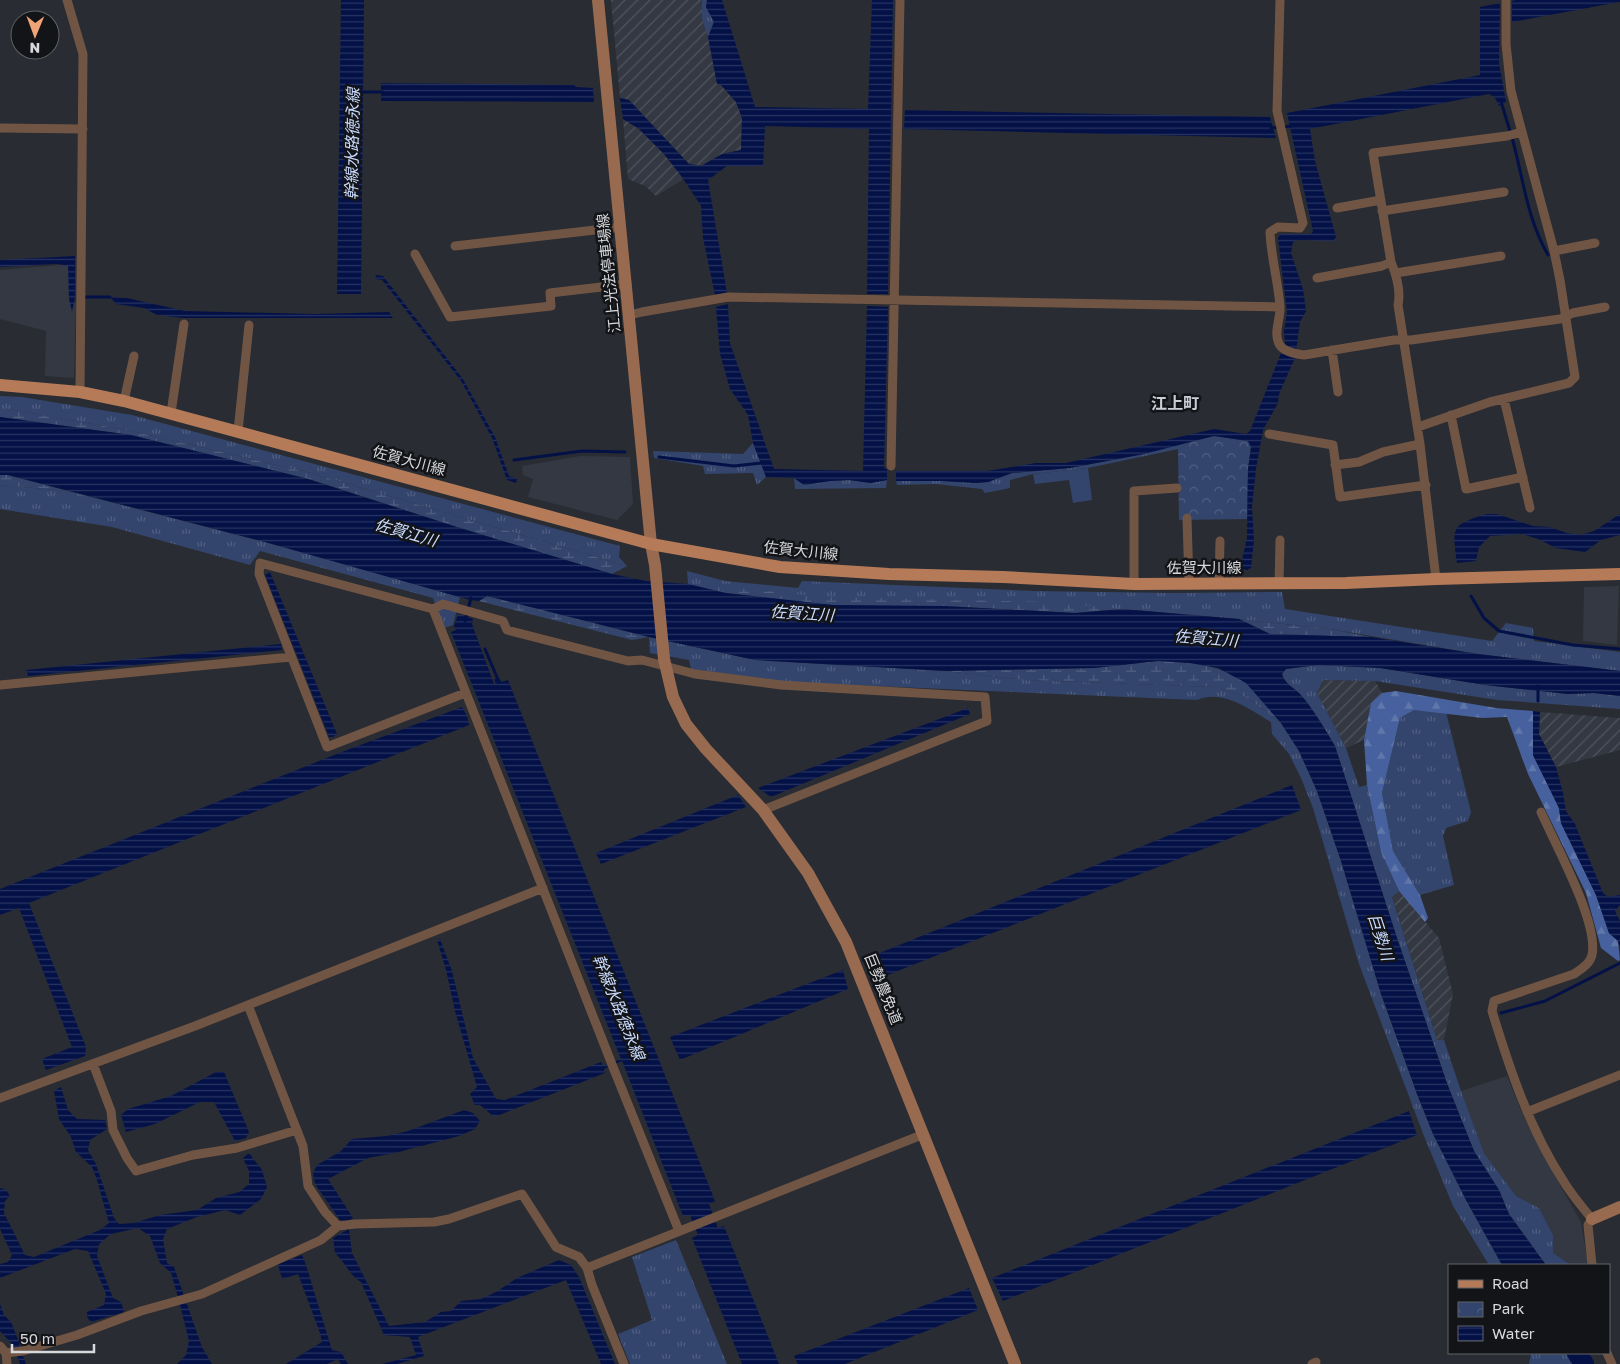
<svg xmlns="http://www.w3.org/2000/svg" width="1620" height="1364" font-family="'Golos Text','Noto Sans JP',sans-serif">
	<defs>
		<pattern id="industrial-furrows" width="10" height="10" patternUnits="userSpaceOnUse" patternTransform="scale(1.25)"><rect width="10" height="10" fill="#333842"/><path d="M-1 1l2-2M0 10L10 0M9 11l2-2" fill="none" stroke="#50545d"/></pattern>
		<pattern id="grass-tufts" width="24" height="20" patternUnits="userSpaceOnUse" patternTransform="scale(1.25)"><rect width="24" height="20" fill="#33456d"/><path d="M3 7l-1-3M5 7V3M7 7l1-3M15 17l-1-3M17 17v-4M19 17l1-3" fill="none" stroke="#505f81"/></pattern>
		<pattern id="forest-firs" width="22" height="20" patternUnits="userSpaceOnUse" patternTransform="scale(1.25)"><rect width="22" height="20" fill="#46619d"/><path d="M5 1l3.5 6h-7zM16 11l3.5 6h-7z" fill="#6077aa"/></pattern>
		<pattern id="wetland-marsh" width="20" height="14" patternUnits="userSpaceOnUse" patternTransform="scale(1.25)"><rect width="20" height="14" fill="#33456d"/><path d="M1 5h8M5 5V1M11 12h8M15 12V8" fill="none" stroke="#505f81"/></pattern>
		<pattern id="park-crowns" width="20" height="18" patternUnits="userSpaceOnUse" patternTransform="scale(1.25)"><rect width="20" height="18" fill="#33456d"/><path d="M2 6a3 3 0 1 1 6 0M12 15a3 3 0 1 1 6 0" fill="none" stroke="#505f81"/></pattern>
		<pattern id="water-rules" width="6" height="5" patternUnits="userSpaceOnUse" patternTransform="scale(1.25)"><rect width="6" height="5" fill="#031147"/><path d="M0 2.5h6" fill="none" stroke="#273361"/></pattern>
	</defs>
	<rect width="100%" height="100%" fill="#292c32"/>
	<!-- built -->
	<path fill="#333842" d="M71,264v37l5,2 -2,75 -29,-2 1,-45 -46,-12v-49z
		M580,456l50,1 3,47 -16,16 -89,-23 5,-18 -10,-4 -1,-9z
		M1619,586l-2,59 -34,-4 1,-54z
		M1507,1076l16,39 21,42 37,65 7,43h-17l-18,-12v-18l-14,-27 -23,-12 -32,-43 -23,-62z"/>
	<!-- industrial -->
	<path fill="url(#industrial-furrows)" d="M611,0h91v19l6,18 9,46 4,2 15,17 6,16 -1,32 -19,4 -21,12 -12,-2 -60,-64 -9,-2z
		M623,119l16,10 25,25 18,23v3l-26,16 -11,-10 -17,-7z
		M1323,680l52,1 7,12 -11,10 -7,37 -18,8 -29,-55z
		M1540,712l80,6v32l-64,17 -17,-33z
		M1399,891l40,47 14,56 -9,46h-7l-45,-144z"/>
	<!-- grass -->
	<path fill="url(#grass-tufts)" d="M702,0h5l-1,7 8,15 -6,15 -6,-18z
		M0,396l22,1 110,18 488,131 -1,11 8,9 -316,-93 -179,-42 -118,-21 -14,-1z
		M753,443l13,34 -9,8 -4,-12 -48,1 -2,-8 -49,-8 -1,-7 90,3z
		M1178,444v5l-90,19 -55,6 -23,6v8l-25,5 -3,-4 -46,-5 -39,1 -1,-4h46l34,2 12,-1 24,-9 58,-5 74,-14z
		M794,478l10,7 25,-4 20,-1 22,3 16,-3 -1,8 -91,1z
		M0,485l68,6 197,51 195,55 -7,28 -9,3 -11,-30 -173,-47 -10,14 -138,-38 -112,-18z
		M687,571l38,10 73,7 4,-7 234,10 138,2 108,-1 3,17 207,32 14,-18 27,5 1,13 86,11v19l-142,-17 -148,-25 -91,-10 -117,-10 -289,-4 -107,-12 -38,-9z
		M649,637l106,23 191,11 78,9 194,7 30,11 33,25 18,28 18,40 24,70 40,133 36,100 16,40 33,66 36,65h-13l-36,-59 -29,-70 -65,-172 -46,-156 -12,-30 -12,-24 -17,-20 -1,-12c-22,-13 -48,-33 -74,-22l-414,-18 -92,-13 -2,-9 -39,-7z
		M1318,665l62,3 105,17 83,9 26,-1 26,3v13l-123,-9 -122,-19 -52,-1 -6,13 29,55 13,39 8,-2 14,67 18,39 -7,6 45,143h7l17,51 23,62 32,43 23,12 14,27v18l18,12h-25l-37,-51 -10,-24 -25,-39 -26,-65 -50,-145 -63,-195c-11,-18 -21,-36 -35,-52 -7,-7 -15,-10 -18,-20l4,-5z
		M1414,710l32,2 25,100 -3,9 -22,7 -3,8 11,49 -34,10 -27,-44 -11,-58 18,-75z
		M676,1240l51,124h-97l-12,-30 34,-14 -20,-63z
		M1531,1353h34l8,11h-44z"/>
	<!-- forest -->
	<path fill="url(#forest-firs)" d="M1396,691l100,17 37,3v44l26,53 2,15 35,72 13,38 9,8 2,19 -2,1 -17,-13 -15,-55 -58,-119 -21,-57 -25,1 -68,-8 -14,8 -18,75 11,58 27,44 8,23 -3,4 -26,-31 -18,-39 -14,-67 -3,-45 7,-37 11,-10z"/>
	<!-- wetland -->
	<path fill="url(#wetland-marsh)" d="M0,409l14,1 118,21 179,42 316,93 -15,8 -152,-46 -151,-49 -178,-44 -131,-18z
		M0,475h8l60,16 -68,-6z
		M688,584l139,13 224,5 71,7 -47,4 -131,-7 -111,-1 -107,-12z
		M487,596l162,41 -17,3 -153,-39z
		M1239,619l91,10 41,8 -101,-3z
		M1158,661c31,1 60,3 87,21 10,7 26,30 36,41l-33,-25 -30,-11 -194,-7 -78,-9 148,-3z"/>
	<!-- park -->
	<path fill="url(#park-crowns)" d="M1214,436l34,5 3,6 -3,22 -1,50 -68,1 -1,-76z"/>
	<!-- garden -->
	<path fill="#33456d" d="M1088,468l4,32 -19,3 -4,-23 -34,4 -2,-10z"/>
	<!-- water -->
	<path fill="url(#water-rules)" d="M341,0h23l-3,294h-24z
		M707,0h15l33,107 113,2 4,-109h21l-5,294h-21l2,-165 -104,-3 -2,40h-36l-19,14 19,113 -12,2 -12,-57 -2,-32 -19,-29 -18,-23 -25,-25 -16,-10 -3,-21 9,2 60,64 12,2 21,-12 19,-4 1,-32 -6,-16 -15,-17 -4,-1 -9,-47 6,-15 -8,-15z
		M1516,0h104v2l-108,20v-21z
		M1500,3l-1,60 7,39 -7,4 -4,-8 -6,-4 -179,35 5,32 21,76 -3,4 -36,-1 -4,2 -2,11 12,36 3,22 -6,11 -5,36 -16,36 -1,9 -15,27 -7,39 -4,38 2,33 -3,28 -4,2 -5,-1 -1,-5 6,-26 1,-69 3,-22 -3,-6 -34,-5 -70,18 -74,14 -58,5 -24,9 -12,1 -34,-2h-46v-10h91l49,-8h30l148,-34 32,5 4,-3 35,-88 -1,-12 3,-19 -9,-74 3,-4h30l2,-3 -26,-118 193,-38v-68z
		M381,83l193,2 2,2 17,1 1,14 -213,-1z
		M905,110l365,7 6,21 -372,-9z
		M75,256v42l-3,14 -3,-13 -1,-33 -11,-2 -57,3v-7z
		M376,275l7,1 80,103 32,58 14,39 8,3 -1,4 -9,-3 -15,-42 -31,-57 -79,-101 -7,-1z
		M110,297l17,1 58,13 130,3 74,-2 4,6h-209l-27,-3 -13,-7 -28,-4z
		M728,304l2,39 44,126 89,2 4,-165 21,1 -4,161 3,1v11l-16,3 -22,-3 -19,1 -26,4 -10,-7 -28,-1 -13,-34 -5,-28 -18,-26 -10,-35 -4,-47z
		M0,417l131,18 177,44 152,49 152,46 34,7 42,3 38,9 107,12 111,1 131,7 47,-4 117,10 31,15 101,3 107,17 142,17v25l-26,-3 -26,1 -83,-9 -105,-17 -62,-3 -32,4 -4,5c3,10 11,13 18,20 14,16 24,34 35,52l63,195 50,145 26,65 25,39 10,24 37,51h-44l-36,-65 -33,-66 -16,-40 -36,-100 -40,-133 -24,-70 -18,-40 -18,-28 -35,-40 -28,-15 -28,-5 -32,-2 -64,7 -148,3 -191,-11 -106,-23 -162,-41 -8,5 -9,-1 -205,-58 -257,-67h-8z
		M1486,514h11l36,12 16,1 18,6 13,2 14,-4 26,-17v21l-19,5 -16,12 -29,-4 -18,-9 -16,-5 -32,2 -11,11 -3,14 -19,2c-5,-36 -6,-38 29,-49z
		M270,572l67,162 -4,3h-4l-64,-162z
		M458,614l15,5 -1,5 22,60h2l-2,-5 5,-2 2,5 7,-2 207,521 -6,3 9,24 6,-2 55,138h-37l-50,-126 6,-3 -8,-20 -7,1 -61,-155 -18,8 1,4 -108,43h-4l-13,-11h-5l-5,-11 7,-7 -22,-76 -9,-41 -9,-30 3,-1 12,32 21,87 23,41 9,1 96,-38 2,4 18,-7 -170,-427 5,-2 -2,-4z
		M281,644l1,6 -254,26 -2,-6z
		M462,707l5,9 2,9 -440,178 57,144 -1,9 -39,14 -4,-11 30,-12 -53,-139 -19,7v-26l339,-136z
		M968,708l2,6 -199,83 -13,-9z
		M1533,711l7,1 -1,22 17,33 7,26 3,18 9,13 28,69 5,4 12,-2v10l-5,6 5,10v27l-2,-7 -9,-8 -13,-38 -35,-72 -2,-15 -26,-53z
		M1292,785l9,25 -426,170 -10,-21z
		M738,795l8,12 -145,57 -5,-11z
		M843,970l5,19 -168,71 -10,-23z
		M216,1072h8l25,60 -3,6 -11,3 -21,-39h-14l-45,22 -29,8 -5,-17 7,-6 43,-13z
		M61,1087l7,23 9,9 28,1 2,9 -17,11 -2,10 8,14 18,54 5,6 15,-1 26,-8 37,-5 19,-12 23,-6 10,-8v-13l-6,-13 6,-5 13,17 5,17 -6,12 -21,16 -15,-5 -28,7 -30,12 -4,10 4,24 7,4 28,80 10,17h-35l9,-9 3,-14 -11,-44 -7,-24 -11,-10 -10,-27 -12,-8 -27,6 -12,10 -2,12 16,42 8,4 3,10 -33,10 -4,-5v-5l17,-7 2,-11 -18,-43 -13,-2 -75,29v-14l8,-2 4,-7 -12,-26v-41l6,2 4,6 -5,5 -1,12 21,42 9,2 66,-27 9,-7 -12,-43 -5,-13 -16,-15 -5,-15 -12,-18 -5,-28z
		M464,1110l9,3 7,8 -5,8 -16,7 -64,17 -27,5 -40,21 25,39 -6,3 -7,-1 -25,-36 -2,-11 4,-8 24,-14 11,-12 35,-3 21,-5z
		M1409,1111l8,24 -414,166 -11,-23z
		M349,1229l3,24 37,73 36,-4 16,-10 10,-1 10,-10 20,-2 15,-7 21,-14 42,-18 12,5 8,12 36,87h-14l-35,-84 -148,57 6,19 -27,8h-15l34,-9 -6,-18 -26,-2 -23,-53c-12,-7 -16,-20 -26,-29l-2,-15z
		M302,1255l3,7 27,88 9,2 7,12h-7l-3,-5 -11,5h-41l36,-22 -2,-9 -22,-59 -16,5 -4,-15z
		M969,1288l9,22 -133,54h-47l-4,-8z
		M0,1304l4,11 7,7 8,20 1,13 3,1 3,8h-6l-7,-19 -13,-14z"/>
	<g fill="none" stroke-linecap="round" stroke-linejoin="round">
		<!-- stream -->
		<path stroke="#031147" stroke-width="3" d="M360,92h23
			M1501,101c4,15 9,29 13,44 10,39 14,75 34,110
			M1271,128l21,-2
			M86,297h24
			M659,457l75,9 27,-3
			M514,460l68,-9 43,1
			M1471,596l13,22 15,13 74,14 47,4
			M465,621l6,-23
			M485,649l14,33
			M1538,701v-15
			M1501,1013l44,-12 75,-38"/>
		<!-- river -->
		<path stroke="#031147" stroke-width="20" d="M1577,1353l7,11"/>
		<!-- street -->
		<path stroke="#715544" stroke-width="9" d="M67,0l16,54 -3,338
			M1280,0l-3,111 26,112 -3,5 -22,-1 -8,5c1,25 8,49 10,74 1,11 -6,25 -2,35 2,10 18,13 26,14l90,-15h17l149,-21 13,-6 32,-6
			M0,128l83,1
			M1337,208l44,-8
			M1382,211l122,-19
			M455,246l166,-19
			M1554,251l41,-8
			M415,254l35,63 101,-11 -1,-13 77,-9
			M1396,273l105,-17
			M1317,278l65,-12 9,-4
			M630,315l12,-3 86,-15 552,10
			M1332,350l6,42
			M1504,399l26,109
			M124,401l10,-45
			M171,413l13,-89
			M1451,415l15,74 57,-12
			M1418,427l72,-25 79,-19 6,-6 -15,-97 -6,-29 -43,-160 -5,-47v-44
			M238,431l11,-106
			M1269,434l64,11 7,52 86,-12
			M1335,465l24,-3 24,-10 37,-8
			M891,466l9,-466
			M1187,518l2,66
			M1436,579l-16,-135 -22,-139c3,-14 -2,-31 -7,-43l-18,-109 134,-17 15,-4
			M1134,584v-93l43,-3
			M1219,584l1,-43
			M1279,584l1,-44
			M433,609l180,458 66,164
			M0,685l291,-28
			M465,693l-138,54 -68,-173 1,-11 173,46 10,-5 60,17 4,9 121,31 14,-1 53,14 86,11 204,12 2,24 -224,89
			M1541,812c14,32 58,111 51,143 -2,9 -11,14 -18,19l-80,27 -2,10c18,59 38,119 72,171 8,13 18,25 28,37l-4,6 4,40
			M248,1005l55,141 5,40 17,26 13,14
			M93,1064l18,47 2,19 14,28 9,13 57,-16 44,-7 60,-18
			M0,1098l195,-72 348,-138
			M1527,1112l93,-37
			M587,1268l337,-134
			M0,1346l6,7 17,-2 54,-16 64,-24 61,-17 119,-54 17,-14 17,-2 79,-2 15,-3 73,-25 34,53 23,10 8,11 5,17 32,79
			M6,1353l1,11
			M1607,1353l5,11
			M1312,1364l4,-2"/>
		<!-- secondary -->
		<path stroke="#986a50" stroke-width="12" d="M598,0l53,544 4,21 9,94 9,38 13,27 20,25 57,61 45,63 38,69 169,422
			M1592,1219l28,-12"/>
		<!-- primary -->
		<path stroke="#b57b59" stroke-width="12" d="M0,385l80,7 44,9 527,143 129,23 109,7 114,3 131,7 212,-1 90,-4 184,-5"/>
	</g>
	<g text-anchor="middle" stroke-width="5" stroke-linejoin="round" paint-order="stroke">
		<!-- street labels -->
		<g font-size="15" fill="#d6d8db" stroke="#131417">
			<text transform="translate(609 273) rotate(-96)" y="5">江上光法停車場線</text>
			<text transform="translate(409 461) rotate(15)" y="5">佐賀大川線</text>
			<text transform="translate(801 551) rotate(6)" y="5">佐賀大川線</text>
			<text x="1204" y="573">佐賀大川線</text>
			<text transform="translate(883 989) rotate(68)" y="5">巨勢農免道</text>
		</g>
		<!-- water labels -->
		<g font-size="16" font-style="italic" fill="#cadbff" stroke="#131417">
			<text transform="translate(352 144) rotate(-89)" y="6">幹線水路徳永線</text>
			<text transform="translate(406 532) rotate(16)" y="6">佐賀江川</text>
			<text transform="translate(802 613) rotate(4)" y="6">佐賀江川</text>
			<text transform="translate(1206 638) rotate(5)" y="6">佐賀江川</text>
			<text transform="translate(1381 937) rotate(72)" y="6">巨勢川</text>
			<text transform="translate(619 1007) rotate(68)" y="6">幹線水路徳永線</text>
		</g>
		<!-- neighbourhood labels -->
		<g font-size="16" font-weight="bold" fill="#caced5" stroke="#131417">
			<text x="1175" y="409">江上町</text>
		</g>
	</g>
	<!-- legend -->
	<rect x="1448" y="1264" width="162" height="90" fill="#131417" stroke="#616265"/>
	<rect x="1458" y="1280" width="25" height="8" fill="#b57b59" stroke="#616265"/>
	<text x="1492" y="1289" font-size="15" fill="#d6d8db">Road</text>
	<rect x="1458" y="1302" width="25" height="15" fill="url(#park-crowns)" stroke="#616265"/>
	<text x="1492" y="1314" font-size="15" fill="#d6d8db">Park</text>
	<rect x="1458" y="1326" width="25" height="15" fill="url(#water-rules)" stroke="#616265"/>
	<text x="1492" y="1339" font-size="15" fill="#d6d8db">Water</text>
	<!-- north arrow -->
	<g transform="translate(35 35) rotate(181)"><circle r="24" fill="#131417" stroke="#616265"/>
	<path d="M0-4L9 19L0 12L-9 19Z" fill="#efa377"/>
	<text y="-8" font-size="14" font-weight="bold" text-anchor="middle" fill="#d6d8db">N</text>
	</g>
	<!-- scale -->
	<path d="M12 1344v8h82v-8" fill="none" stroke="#d6d8db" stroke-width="2.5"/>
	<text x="20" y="1344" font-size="15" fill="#d6d8db" stroke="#131417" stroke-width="4" paint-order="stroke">50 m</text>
</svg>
